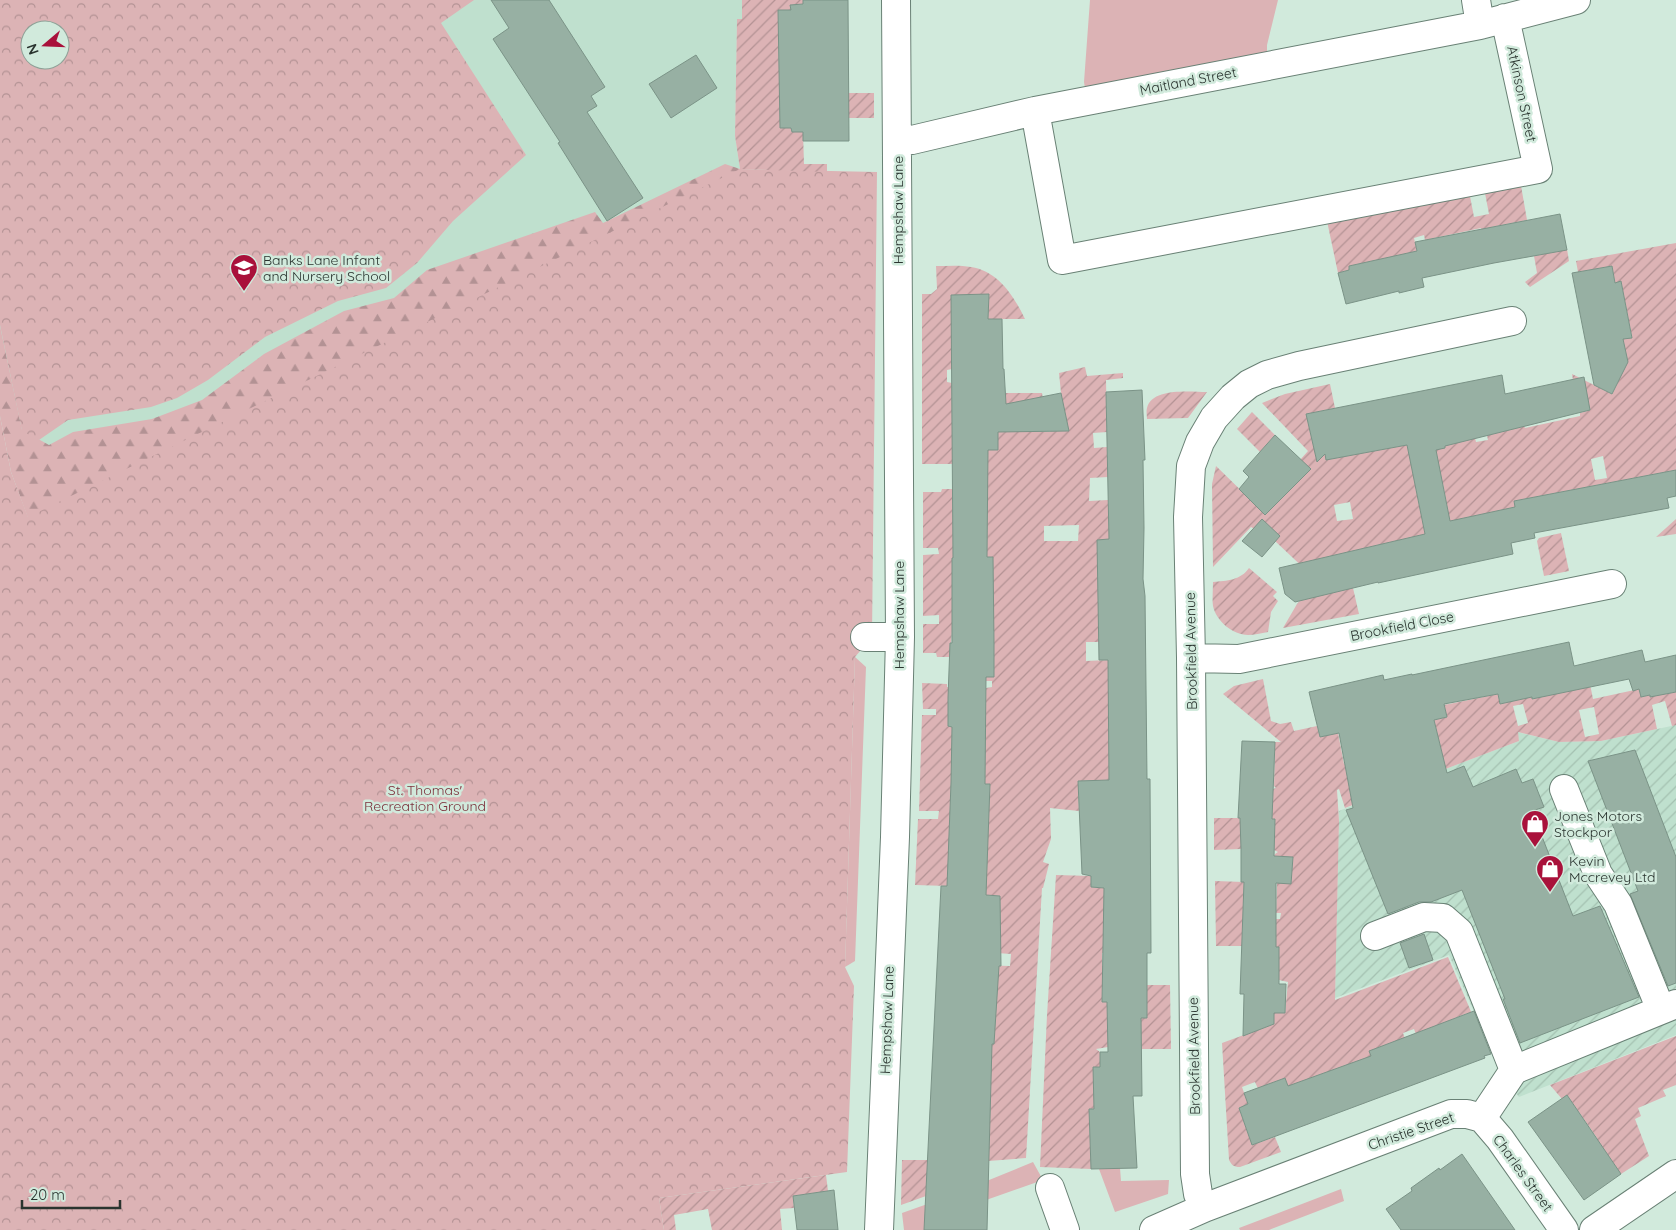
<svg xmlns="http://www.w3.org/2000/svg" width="1676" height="1230" font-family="Quicksand,sans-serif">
	<defs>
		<pattern id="industrial-furrows" width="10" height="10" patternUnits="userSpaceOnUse" patternTransform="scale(1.25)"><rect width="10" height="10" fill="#bfe0ce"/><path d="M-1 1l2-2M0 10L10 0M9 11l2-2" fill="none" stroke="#a4c1b1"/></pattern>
		<pattern id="forest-firs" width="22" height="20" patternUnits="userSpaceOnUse" patternTransform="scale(1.25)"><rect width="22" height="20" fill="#dcb3b5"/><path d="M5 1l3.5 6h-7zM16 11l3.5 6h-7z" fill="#b39294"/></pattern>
		<pattern id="park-crowns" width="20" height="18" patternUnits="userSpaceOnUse" patternTransform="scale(1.25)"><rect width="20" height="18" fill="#dcb3b5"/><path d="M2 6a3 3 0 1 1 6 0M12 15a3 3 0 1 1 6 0" fill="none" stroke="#b39294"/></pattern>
		<pattern id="garden-furrows" width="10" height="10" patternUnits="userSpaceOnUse" patternTransform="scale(1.25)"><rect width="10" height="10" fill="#dcb3b5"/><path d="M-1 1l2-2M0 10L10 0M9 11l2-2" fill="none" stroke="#b39294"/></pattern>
	</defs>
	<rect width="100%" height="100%" fill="#d1eadc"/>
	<!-- built -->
	<path fill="#bfe0ce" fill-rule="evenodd" d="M0,0h742v19h-5l-2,117 5,33 -712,349 -28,-102zM30,30h30v30h-30z"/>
	<!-- industrial -->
	<path fill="url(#industrial-furrows)" d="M1676,725v310l-157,62 -18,-24 -52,-118 -114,43 4,-187 67,-27 113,-43 -2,-9 42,10 42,-1z"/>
	<!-- grass -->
	<path fill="#dcb3b5" d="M1090,0h188l-11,45v21l-180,35 -3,-19z
		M855,657l11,10 -11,294 -10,6z
		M1033,1162l10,18 -71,25 -5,-16z
		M1120,1168l1,13 48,-1 -1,14 -53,18 -16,-43z
		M1341,1189l3,12 -75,29h-29l-1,-2z
		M933,1202l1,28h-30l-2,-17z"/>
	<!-- forest -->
	<path fill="url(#forest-firs)" d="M725,164l15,5 36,23 -748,326 -17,-46 -11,-56v-90l22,104 27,15 24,-13 79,-13 50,-19 62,-46 80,-43 50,-13 33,-28 168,-58 8,11z"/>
	<!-- park -->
	<path fill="url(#park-crowns)" fill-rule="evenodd" d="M0,0h474l-33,23 85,132 -73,66 -36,42 -31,25 -48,13 -73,36 -57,43 -31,18 -26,9 -83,13 -29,20 -17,-9 -22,-106zM30,30h30v30h-30z
		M740,169l137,3 -5,465 -17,20 -10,310 9,19 -7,186 -188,26 5,32h-664v-814l11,56 17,45z"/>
	<!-- garden -->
	<path fill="url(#garden-furrows)" fill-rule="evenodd" d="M742,0h61v4l-12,1v5h-13l1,58h7l16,25h72v25h-26l-68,-9v19h11l1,4h11l1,32h23v8l-87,-3 -5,-33 2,-117h5z
		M1520,180l7,40 -35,7 7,35 -11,2 -7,-36 -56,12 -1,-5 -10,3 3,14 -68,14v4l-11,3 -11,-52 142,-30 5,26 15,-3 -5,-26z
		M1676,243v227l-162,31 2,6 -68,15v-10l-5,-28 -27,5 10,45 -107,25 34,29 6,26 -76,14 14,-24 17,-18 -5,-13 -34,-32 -24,-14 -38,40 -1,-83 4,-18 42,41 50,-56 -46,-48 23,-9 45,-10 5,24 -28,6 20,34 3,11 92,-17 51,-12 3,12 12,-2 -3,-14h39l1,2 55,-12v-3l10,-3 -3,-12 -14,-18 -1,-6 40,20 6,-12 -22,-11 -6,-8 36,-7 -3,-17 9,-2 -11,-55 -6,1 -3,-17 -34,6 -2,-11zM1603,456l4,22 -12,2 -4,-21zM1350,502l3,17 -16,2 -3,-16z
		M1567,249l2,12 -39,26 -5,-5 12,-9 -3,-17z
		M936,266c12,0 24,-1 35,1 27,4 43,29 54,52h-37l1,-24 -37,74 -5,1v12l5,1 1,50 52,-40h37l3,18 -17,20 22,1 11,-39 -2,-20 26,-6 2,9 36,-3v5l-17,2 1,52 -14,1 1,15 13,-1 1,30 -18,1 -1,23 19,-1 1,29h3l-11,113h-15v19l23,-1 1,120 -32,1 1,30 -29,-3 1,31 -8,23 6,2 -6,24h-1l-16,270 -38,3 -3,-117h9v-17l-16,-62 32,1 1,-12 -14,-1 3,-57 -19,-1v-8l-66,-2 3,-66h20l1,-8h-20l3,-96h14v-6h-13l-1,-26 25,1v3h4c-3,13 -3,26 -3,39l4,1v11h33l1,-50 6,-1v-6h-6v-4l8,-1v-45h-42l-2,26h-13l-1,-4h-13v-29h16v-9l-16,1v-61l16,-1 -1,-6h-15v-56h18l1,-3h10l1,27 34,-66 11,-1v-17h-15l-30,32h-31v-170h9l6,-5zM1079,525l-1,16h-34v-15zM952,558h41v61l-40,1zM951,783l39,1 -3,67 -38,-2z
		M1207,392l-19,26 -41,1c0,-3 -1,-8 0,-11 5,-21 44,-16 60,-16z
		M1252,412l23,23 -15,17 -23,-23z
		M1676,519v15l-20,3z
		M1561,533l8,38 -25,5 -7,-35 2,-3z
		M1249,568l28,24 -4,4 5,5 -7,11 -3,20c-7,1 -14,3 -20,3 -15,0 -32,-14 -35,-29 -1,-7 0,-16 0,-24 14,-1 28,-2 36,-14z
		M1660,676l5,18 11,-2v33l-4,1 -7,-25 -13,4 5,24 -56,12 -42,1 -41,-10 1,9 -113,43 -61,24 -6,-19 -2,1 2,31 -4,179 113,-43 40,95 -5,1 -15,-40 -13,5 -37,22 -4,-11 -11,4 18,48 -5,3 -14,-38 -30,11 -7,46 -6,2 -13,-37c-19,3 -35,9 -51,18l14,38 -6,2 -18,-48 -21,8 -5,5 -4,-9 -13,5 6,17 -9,4 13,37 23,-8 6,15 -41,15c-7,0 -8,-2 -11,-7l-7,-117 52,-19v-11h11l3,-31 -9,-2v-33h-4l1,-28h4l1,-6h-5l1,-30h14l2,-25 -19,-2 1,-2 3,-2 -4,-2 1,-30 -3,-1 1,-30 3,-1 -2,-2 1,-44h6l-58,-48 11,-8 29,-7 8,42 9,3 11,-2 3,9 23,-5 3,11 18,-4 6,31 94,-24 -4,-20 13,-3 -3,-12 54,-11 2,10 89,-25 4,20 46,-10 2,8 9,-2zM1523,704l5,19 -10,3 -5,-20zM1594,707l5,27 -14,3 -6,-27z
		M1214,818h28l-1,31 -27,1z
		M1056,875l35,1v11l13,1v31l10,34h-12v13h11l1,21h-12v15h11l-5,15v30l-12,2 4,3v15h-7l20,41 -24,1 2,60 -51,-2 7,-152z
		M1215,881l29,1 -2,64h-26z
		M1147,985h23l1,64h-30v-31z
		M1676,1036v49l-13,5 3,6 -28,12 3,8 -6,3 14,37 -28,18 -16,-23 -12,-10 4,-3 -30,-43 -5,4 -12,-14z
		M902,1160h26l-2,36 -25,9z
		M826,1175l2,16 -35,5 1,12 -14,1 2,21h-70l-4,-21 -34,6 2,15h-12l-5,-32z"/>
	<!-- building -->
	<path fill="#97b0a3" stroke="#7b9387" d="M491,0h58l56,87 -14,9 6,10 -10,6 56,86 -36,23 -49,-78 2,-1 -67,-103 16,-11z
		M803,0h45l1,141h-46v-9h-11l-1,-4h-11l-2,-118h13l-1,-5 13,-1z
		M696,55l21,33 -46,30 -22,-34z
		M1560,214l7,36 -73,13 -72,15 2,9 -25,6v-2l-53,13 -8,-31 11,-3v-4l68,-15 -2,-9z
		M1612,266l3,17 6,-2 11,57 -9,1 5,23 -16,32 -18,-9 -22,-112z
		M989,294l-1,25h14l1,50h1l2,35 55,-11 8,38 -71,1v18h-10l-1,107h6l1,86v34h-8l-1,107h5l-4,111 14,1 1,70h-2l-5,78h-2l-5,186h-63l17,-344h6l4,-103 1,-56 -4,-1v-28l2,-55h2v-85h1l-2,-263z
		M1502,375l3,19 79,-17 6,33 -145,36v2l-9,2 14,71 65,-14 -1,-6 162,-31v26l-9,2 2,10 -135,25 1,5 -24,5 2,11 -135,29v-1l-83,20 -10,-8 -6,-26 146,-34 -18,-89 -81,15 -1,-6 -8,8 -11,-48z
		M1142,390l3,70h-2l1,68 -1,51 2,17 2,183h3l1,174h-4v65h-6l1,78h-9l4,72 -46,1 -2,-60h5l-1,-42h7v-15h8l-1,-50h-5l2,-114 -13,-1v-11l-9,-2 -4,-93 31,-1 -1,-120h-9l-2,-120 12,-1 -3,-147z
		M1275,435l36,34 -46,46 -26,-26 10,-12 -6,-6z
		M1262,519l18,17 -18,21 -20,-16z
		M1569,642l5,24 68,-16 3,12 31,-7v37l-26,5v-2l-9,2 -2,-8 -6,2 -4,-12 -97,20v-2l-32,7 -2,-10 -54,10 3,13 -13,3 13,53 17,-7 9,21 43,-18 6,14 11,-4 11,28 -12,4 41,105 27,-10 39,91 -119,46 -17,-44h2l-43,-109 -31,12h-12l-31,12 -42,-104 7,-2 -14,-75 -19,4 -11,-45 74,-17 1,5 28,-6v1z
		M1242,741l33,1 -3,77h3l-1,37 19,1 -2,27 -15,-1v64h3v37h7l-1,29h-11v11l-31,12 1,-42h-4l4,-112h-3v-33l-1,-31h-2z
		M1635,750l41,107v126l-8,3 -38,-92 8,-3 -50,-130z
		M1424,934l9,26 -24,8 -9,-25z
		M1474,1011l17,43 -7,2 1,2 -233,87 -13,-37 9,-4 -4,-11 41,-15 3,8 83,-30 -2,-5z
		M1567,1095l54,79 -37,26 -56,-78z
		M1462,1154l53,76h-114l-15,-21 26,-18 -1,-3 28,-20 1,2z
		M834,1190l4,40h-41l-4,-34z"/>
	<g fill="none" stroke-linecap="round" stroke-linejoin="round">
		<defs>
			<path id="minor" d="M1476,0l4,25
				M1035,111l27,149 476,-91 -33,-151
				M898,141l14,-1 123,-29 445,-86 96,-25
				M865,637h35
				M1191,658l48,1 373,-75
				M1564,789l34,85 20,30 43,106
				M1375,936l49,-19 19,1 16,14 55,138
				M1482,1118l32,-48 162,-66
				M1482,1118l18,21 64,91
				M1050,1188l15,42
				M1204,1208l-6,-14 -3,-20 -4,-516 -3,-141 3,-51 9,-24 14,-24 19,-21 16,-13 18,-9 32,-9 213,-45
				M879,1230l16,-393 5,-200 -4,-637
				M1154,1230l50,-22 247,-94h16l15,4
				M1594,1230l82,-56"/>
		</defs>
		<!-- minor casing -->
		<use href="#minor" stroke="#698175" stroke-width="30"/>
		<!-- minor -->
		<use href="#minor" stroke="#fff" stroke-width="28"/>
	</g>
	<!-- icons -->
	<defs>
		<symbol id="school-pin" viewBox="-11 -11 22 30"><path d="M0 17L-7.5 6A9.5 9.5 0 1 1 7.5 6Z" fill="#a9113b" stroke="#d1eadc"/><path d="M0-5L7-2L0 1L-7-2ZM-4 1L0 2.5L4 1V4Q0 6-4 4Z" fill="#fff"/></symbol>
		<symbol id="shop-pin" viewBox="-11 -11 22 30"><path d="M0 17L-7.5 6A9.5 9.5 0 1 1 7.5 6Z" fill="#a9113b" stroke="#d1eadc"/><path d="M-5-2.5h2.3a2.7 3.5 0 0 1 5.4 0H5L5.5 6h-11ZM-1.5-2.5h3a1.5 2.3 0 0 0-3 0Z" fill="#fff"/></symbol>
	</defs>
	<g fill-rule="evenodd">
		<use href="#school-pin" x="228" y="252" width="32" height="43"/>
		<use href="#shop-pin" x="1519" y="808" width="32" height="43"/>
		<use href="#shop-pin" x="1534" y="853" width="32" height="43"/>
	</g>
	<g text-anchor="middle" stroke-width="5" stroke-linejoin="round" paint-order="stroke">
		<!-- street labels -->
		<g font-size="14" fill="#2a342f" stroke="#d1eadc">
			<text transform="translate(1188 81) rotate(-11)" y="5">Maitland Street</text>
			<text transform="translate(1522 94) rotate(78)" y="5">Atkinson Street</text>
			<text transform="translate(898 210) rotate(-90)" y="5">Hempshaw Lane</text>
			<text transform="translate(899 615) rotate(-90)" y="5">Hempshaw Lane</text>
			<text transform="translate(1402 626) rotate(-11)" y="5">Brookfield Close</text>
			<text transform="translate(1191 651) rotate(-91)" y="5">Brookfield Avenue</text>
			<text transform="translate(887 1020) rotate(-88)" y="5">Hempshaw Lane</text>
			<text transform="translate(1194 1056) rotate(-91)" y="5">Brookfield Avenue</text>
			<text transform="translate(1411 1131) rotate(-19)" y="5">Christie Street</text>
			<text transform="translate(1523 1173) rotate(54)" y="5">Charles Street</text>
		</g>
		<!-- poi labels -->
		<g font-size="14" fill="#2a342f" stroke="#d1eadc" text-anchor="start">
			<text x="263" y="265">Banks Lane Infant<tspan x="263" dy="16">and Nursery School</tspan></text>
			<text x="1554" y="821">Jones Motors<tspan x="1554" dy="16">Stockpor</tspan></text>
			<text x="1569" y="866">Kevin<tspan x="1569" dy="16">Mccrevey Ltd</tspan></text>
		</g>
		<!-- park labels -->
		<g font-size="14" fill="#7c303b" stroke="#d1eadc">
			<text x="425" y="795">St. Thomas'<tspan x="425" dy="16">Recreation Ground</tspan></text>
		</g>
	</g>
	<!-- north arrow -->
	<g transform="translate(45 45) rotate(251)"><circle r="24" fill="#d1eadc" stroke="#8ea197"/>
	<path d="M0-4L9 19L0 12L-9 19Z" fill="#a9113b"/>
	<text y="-8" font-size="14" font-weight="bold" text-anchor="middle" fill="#2a342f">N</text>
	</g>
	<!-- scale -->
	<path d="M22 1200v8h98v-8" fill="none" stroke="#2a342f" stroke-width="2.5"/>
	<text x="30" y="1200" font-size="15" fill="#2a342f" stroke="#d1eadc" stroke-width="4" paint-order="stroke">20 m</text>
</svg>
